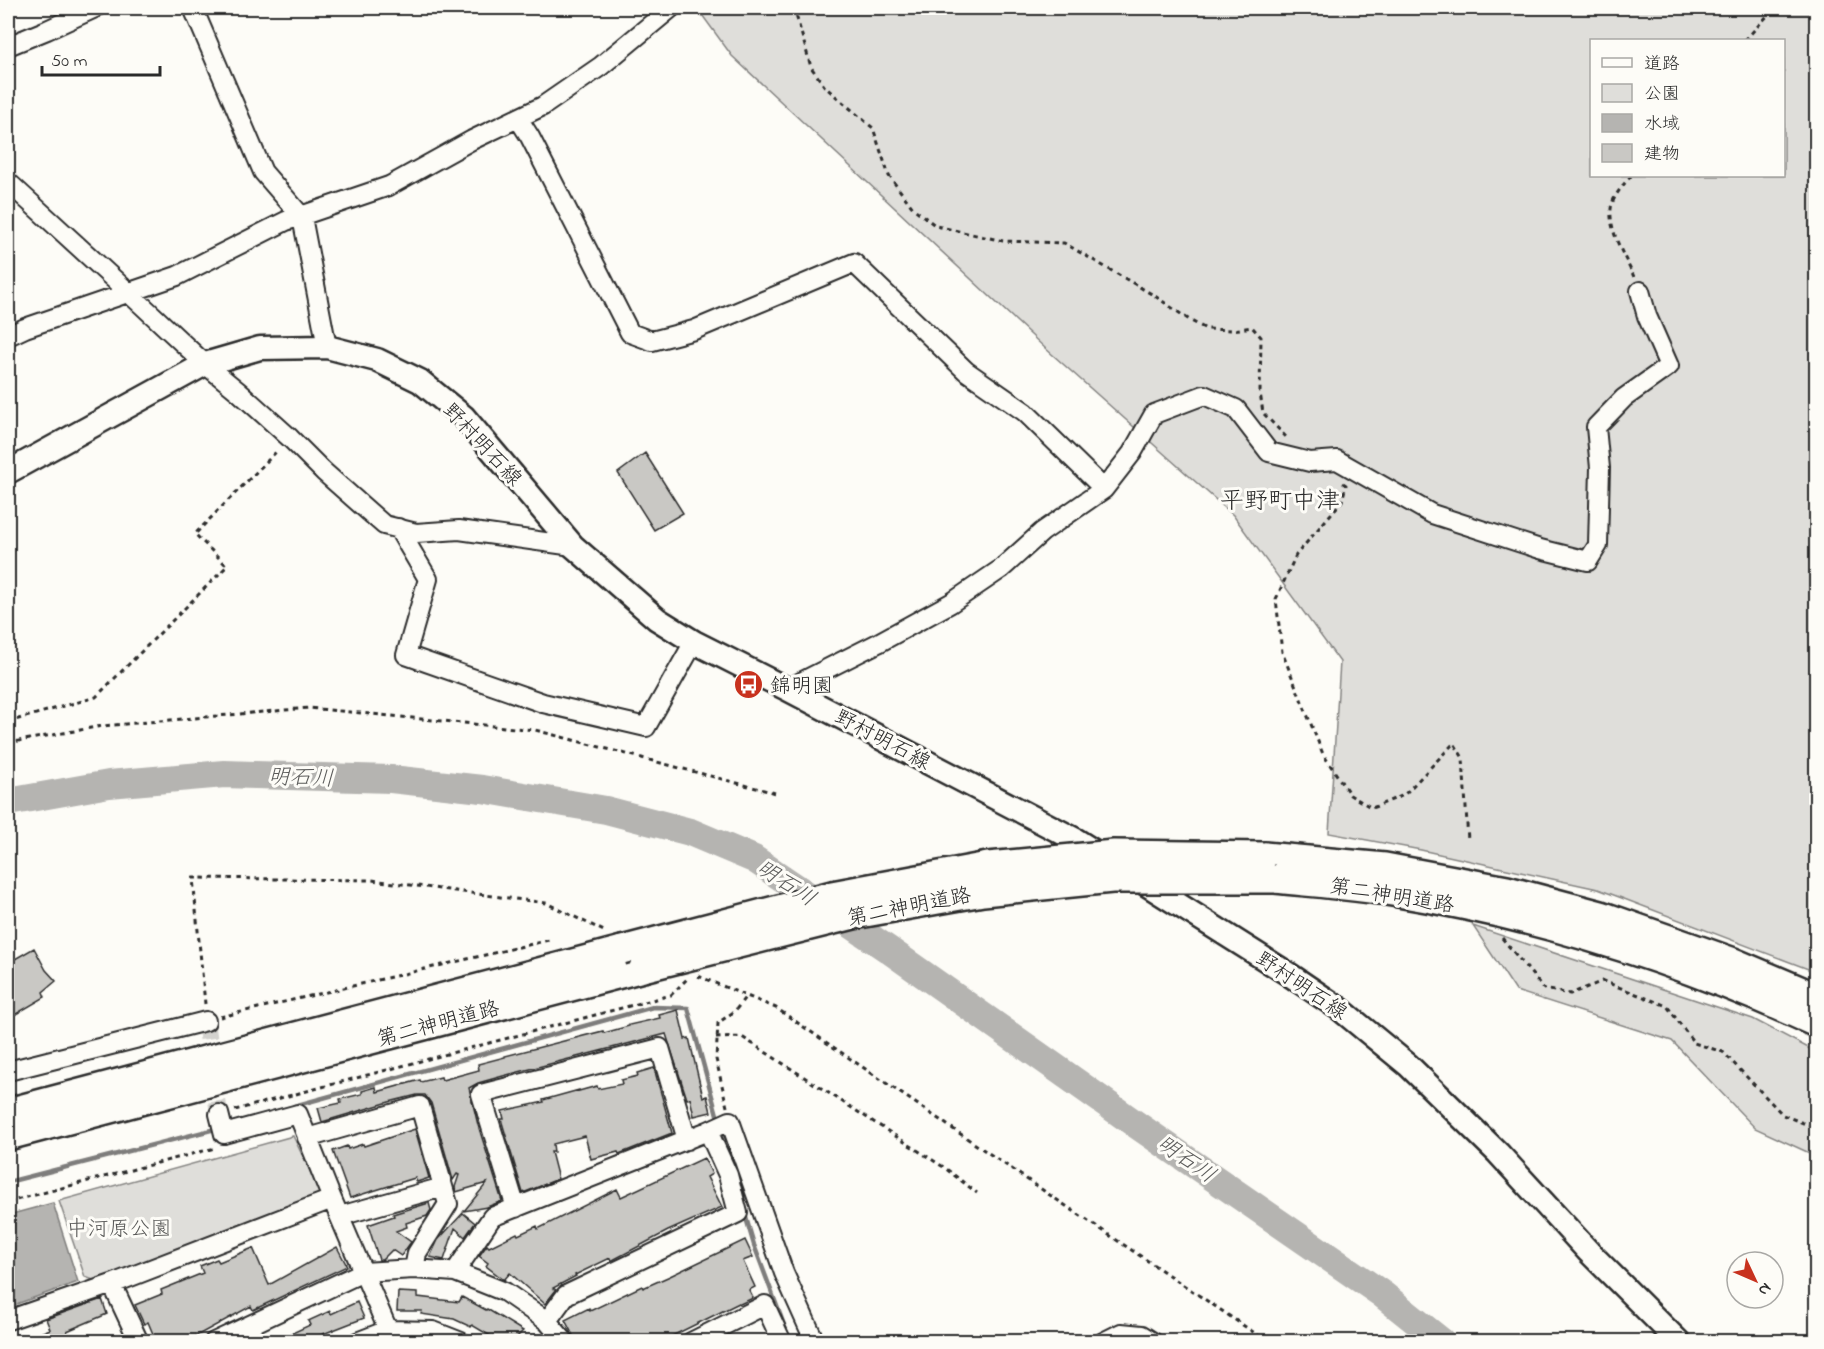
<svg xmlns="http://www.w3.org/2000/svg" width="1824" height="1349" font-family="'Indie Flower','Klee One',sans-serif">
	<rect width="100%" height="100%" fill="#fdfcf7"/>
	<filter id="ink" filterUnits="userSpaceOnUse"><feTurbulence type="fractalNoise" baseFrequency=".0167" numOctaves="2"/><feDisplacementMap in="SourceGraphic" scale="12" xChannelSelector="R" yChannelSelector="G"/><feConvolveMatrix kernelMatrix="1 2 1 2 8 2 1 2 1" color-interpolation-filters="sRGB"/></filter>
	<g filter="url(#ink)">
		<!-- green -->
		<path fill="#dfdeda" stroke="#858482" stroke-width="1.5" fill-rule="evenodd" d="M697,8h1119v964l-218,-83 -177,-39 -92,-17 11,-171 -107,-147 -188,-167 -313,-292zM1592,40h192v136h-192z
			M1473,926l280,93 63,33v104l-61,-28 -83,-87 -156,-50z
			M293,1136l27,56 -3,8 -221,81 -11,-4 -26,-76z"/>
		<!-- water -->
		<path fill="#b5b4b1" stroke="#7e7d7b" stroke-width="1.5" d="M53,1203l25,79 -70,25v-92z"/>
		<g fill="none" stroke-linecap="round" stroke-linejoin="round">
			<!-- stream -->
			<path stroke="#7e7d7b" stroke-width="4.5" d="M294,1106l359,-99 35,1 31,114
				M722,1130l8,30
				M8,1182l211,-54
				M744,1211l10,34 30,80"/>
			<!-- river -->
			<path stroke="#b5b4b1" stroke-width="28" d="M8,802l101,-18 115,-10 167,5 91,10 124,21 84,22 64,27 135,91 245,173 248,171 60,48"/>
		</g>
		<!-- building -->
		<path fill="#c9c8c4" stroke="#2b2b2b" stroke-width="1.5" d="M645,453l38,60 -29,17 -36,-57z
			M34,948l12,22 10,11 -13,11 2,5 -34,20 -3,-7v-47z
			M678,1010l7,29 4,-1 14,59 4,-1 4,16 -17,4 -4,-18 -3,1 -21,-65 -163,42 -25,7 -9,5 9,37 24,76 -15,6 -23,4 23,-28 -31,9 -1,-5 4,-12 -2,-1 -4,6 -22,-77 -6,-8h-8l-28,7 -67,20 -4,-14 23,-5 -1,-4 22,-5v-3l14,-4 1,5 43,-12 1,2 20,-5 1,3 37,-10 -1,-6 27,-7v-1l98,-25 1,2 25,-7v-1l31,-7 -1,-3z
			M654,1068l18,65 -53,21 -1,-2 -27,7 -6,-23 -32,8 1,8h-3l7,27 -35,14 -22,-74h3l-2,-8 42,-9 -1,-2 36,-10v1l18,-5 1,3 24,-5 -1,-4 17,-4 -1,-3z
			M415,1129l14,49 -12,4 -2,-4 -65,20 -17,-47 14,-5 1,3 15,-5 1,2z
			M704,1158l8,16 -5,3 15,30 -54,24 -57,30 -1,-3 -35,17 1,1 -23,12 3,2 -11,14 -35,-31 -6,7 -18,-14 2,-3 -9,-7 8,-11 2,2 28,-14 1,2 19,-9 1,3 79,-40 4,8z
			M429,1203l2,7 -4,6 -21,7 1,4 -11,4 15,11 -10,14 -9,-6 -10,10h-3l-11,-35 26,-9 -1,-2z
			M463,1213l12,10 -10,14 -10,-9 -11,32 -14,-3 8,-17z
			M745,1240l8,17 -10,4 12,26 -6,3 4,8 -13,6 -1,-1 -77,38h-86l-11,-21 24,-12 1,3 52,-25 1,2 27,-12z
			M337,1247l10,19 -94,44 -2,-4 -64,35h-31l-8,-19 -4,2 -9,-19 27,-11 -1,-4 42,-17 -3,-7 17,-7 2,3 34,-14 16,37z
			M398,1292l20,1v4l41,5 3,-5 24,13 1,-1 36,22 -10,10h-14l-27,-16 -1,2 -17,-8 -33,-5 1,-3h-25z
			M102,1299l5,15 -40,17 3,10h-49l29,-12 -4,-10z
			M357,1302l7,16 -59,23h-30l35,-16 -2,-4 22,-10 1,3z"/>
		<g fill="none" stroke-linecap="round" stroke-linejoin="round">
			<!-- minor-tunnel -->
			<path stroke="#d3d2ce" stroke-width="18" stroke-dasharray="18 9" stroke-linecap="butt" d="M206,1021l13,93"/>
			<defs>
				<path id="minor" d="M193,8l70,164 39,45 25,130
					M8,46l39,-16 48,-22
					M518,118l12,19 100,196 22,8 42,-11 160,-67 112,108 59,41 79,77
					M8,182l121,111 76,71 34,28 51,46 34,34 60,53 32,8 43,-3 114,16
					M8,336l17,-8 152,-52 109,-55 103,-35 83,-46 71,-34 58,-40 70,-58
					M398,528l30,51 -22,76 137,48 103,24 48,-85
					M787,689l91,-46 73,-40 50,-34 41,-37 62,-43 28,-36 22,-39 50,-19 32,14 33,43 41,10 27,-2 95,54 108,35 48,12 10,-16 2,-77 -4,-41 28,-29 45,-32 -22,-50 -7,-25
					M8,1071l198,-50
					M219,1114l5,20 74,-20 34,85 56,131
					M708,1131l22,-10 54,152 31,69
					M307,1138l113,-32 28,98 -31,49 -3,16
					M516,1208l-35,-114 179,-46 27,92
					M340,1216l103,-29
					M455,1272l37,-55 216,-86 20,44 10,38 -172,82 -19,26
					M112,1284l220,-85
					M8,1320l104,-36 27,58
					M214,1342l149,-70 51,-3 41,3 50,20 42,29 18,21
					M357,1342l31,-12 45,1 28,11
					M691,1342l74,-37 17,37
					M1103,1342l18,-9 21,2 11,7"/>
				<path id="major" d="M8,472l197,-108 55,-16 67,-1 50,13 43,21 44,36 109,129 84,73 37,23 93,47 289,151 214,135 50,34 68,56 90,88 91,99 90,90"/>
				<path id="highway" d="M1264,856l121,11 122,23 94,25 130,46 85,36
					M1275,879c39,4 79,7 117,13 147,24 290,69 424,131
					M8,1112l614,-162
					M8,1136l635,-168"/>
			</defs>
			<!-- minor casing -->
			<use href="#minor" stroke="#2b2b2b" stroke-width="22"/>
			<!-- major casing -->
			<use href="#major" stroke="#2b2b2b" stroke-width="27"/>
			<!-- highway casing -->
			<use href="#highway" stroke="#2b2b2b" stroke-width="32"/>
			<!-- path -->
			<path stroke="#2b2b2b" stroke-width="3" stroke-dasharray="4.5 4.5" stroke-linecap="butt" d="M794,8l17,59 14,20 48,41 16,48 24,32 23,18 67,15 61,2 91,53 36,25 15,8 27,1 19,-3 9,10 -1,55 3,21 24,25
				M1745,40l25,-27 1,-5
				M1631,176c-7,8 -19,21 -20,33 -2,23 14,48 23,68
				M1343,483l3,2 -4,16 -46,54 -20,44 6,53 41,102 27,41 22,13 32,-13 50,-52 9,15 5,83
				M8,722l88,-25 131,-131 -32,-32 83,-84
				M8,743l94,-17 207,-18 226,22 244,64
				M1502,938l42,51 26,5 33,-13 64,25 27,37 29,9 60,63 33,13
				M698,976l78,32 268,183 224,151
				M205,1004l-12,-126 179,2 174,23 60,29
				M220,1017l329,-77
				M716,1038l26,-1 203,131 32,25
				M727,1107l-11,-48 2,-36 17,-12 11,-15
				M235,1110l436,-115 16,-16
				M8,1202l207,-54"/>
			<!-- minor -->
			<use href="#minor" stroke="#fdfcf7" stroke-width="18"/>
			<!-- major -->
			<use href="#major" stroke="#fdfcf7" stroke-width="22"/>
			<!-- highway -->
			<use href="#highway" stroke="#fdfcf7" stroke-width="27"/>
			<defs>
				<path id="highway-bridge" d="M622,950l210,-55 156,-29 126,-12 150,2
					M643,968l211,-53 129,-23 129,-13h163"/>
			</defs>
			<!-- highway-bridge casing -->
			<use href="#highway-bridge" stroke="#2b2b2b" stroke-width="32" stroke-linecap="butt"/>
			<!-- highway-bridge -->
			<use href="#highway-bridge" stroke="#fdfcf7" stroke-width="27"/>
		</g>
	</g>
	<!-- icons -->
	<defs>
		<symbol id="bus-disc" viewBox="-11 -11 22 22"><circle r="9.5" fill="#c8321e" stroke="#fdfcf7"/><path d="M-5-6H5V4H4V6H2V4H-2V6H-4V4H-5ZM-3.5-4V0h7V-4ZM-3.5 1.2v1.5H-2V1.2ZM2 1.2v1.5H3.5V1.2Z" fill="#fff"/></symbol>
	</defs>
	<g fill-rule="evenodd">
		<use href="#bus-disc" x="732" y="668" width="33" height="33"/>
	</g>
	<g text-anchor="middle" stroke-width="6" stroke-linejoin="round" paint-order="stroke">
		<!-- street labels -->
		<g font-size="21" fill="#2b2b2b" stroke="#fdfcf7">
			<text transform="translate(483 444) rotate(47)" y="7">野村明石線</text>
			<text transform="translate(883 739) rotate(28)" y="7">野村明石線</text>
			<text transform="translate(1392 895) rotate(9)" y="7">第二神明道路</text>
			<text transform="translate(909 906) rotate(-11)" y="7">第二神明道路</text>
			<text transform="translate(1302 985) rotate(34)" y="7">野村明石線</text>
			<text transform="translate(438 1023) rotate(-15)" y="7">第二神明道路</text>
		</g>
		<!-- poi labels -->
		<g font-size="21" fill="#2b2b2b" stroke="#fdfcf7" text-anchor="start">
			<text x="770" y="692">錦明園</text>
		</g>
		<!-- park labels -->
		<g font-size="21" fill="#585857" stroke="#fdfcf7">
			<text x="119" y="1235">中河原公園</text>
		</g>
		<!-- water labels -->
		<g font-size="22" font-style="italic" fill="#5b5b5a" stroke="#fdfcf7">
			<text transform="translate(301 776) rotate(2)" y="8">明石川</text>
			<text transform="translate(787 882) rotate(33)" y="8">明石川</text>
			<text transform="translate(1187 1158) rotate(35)" y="8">明石川</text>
		</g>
		<!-- quarter labels -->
		<g font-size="24" fill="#2b2b2b" stroke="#fdfcf7">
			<text x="1280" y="508">平野町中津</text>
		</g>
	</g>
	<!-- margin -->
	<rect width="1824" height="1349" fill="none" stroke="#fdfcf7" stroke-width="30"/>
	<rect x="15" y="15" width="1794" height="1319" fill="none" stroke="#2b2b2b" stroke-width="2" filter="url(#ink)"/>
	<!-- legend -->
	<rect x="1590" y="39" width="195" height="138" fill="#fdfcf7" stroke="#a9a8a5" stroke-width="1.5"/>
	<rect x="1602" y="58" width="30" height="9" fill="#fdfcf7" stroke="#a9a8a5" stroke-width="1.5"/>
	<text x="1644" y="69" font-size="18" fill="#2b2b2b">道路</text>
	<rect x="1602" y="84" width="30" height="18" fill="#dfdeda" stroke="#a9a8a5" stroke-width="1.5"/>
	<text x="1644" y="99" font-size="18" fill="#2b2b2b">公園</text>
	<rect x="1602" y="114" width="30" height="18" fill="#b5b4b1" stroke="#a9a8a5" stroke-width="1.5"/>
	<text x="1644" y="129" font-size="18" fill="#2b2b2b">水域</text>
	<rect x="1602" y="144" width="30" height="18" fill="#c9c8c4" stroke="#a9a8a5" stroke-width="1.5"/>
	<text x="1644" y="159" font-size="18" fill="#2b2b2b">建物</text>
	<!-- north arrow -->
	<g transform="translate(1755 1280) rotate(134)"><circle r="28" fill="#fdfcf7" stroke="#a9a8a5" stroke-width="1.5"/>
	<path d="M0-4.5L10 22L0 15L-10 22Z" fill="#c8321e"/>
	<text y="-9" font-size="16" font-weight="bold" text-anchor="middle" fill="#2b2b2b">N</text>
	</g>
	<!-- scale -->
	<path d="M42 66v9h118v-9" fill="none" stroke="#2b2b2b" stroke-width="3"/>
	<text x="51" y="66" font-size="18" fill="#2b2b2b" stroke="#fdfcf7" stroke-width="4.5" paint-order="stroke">50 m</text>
</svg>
